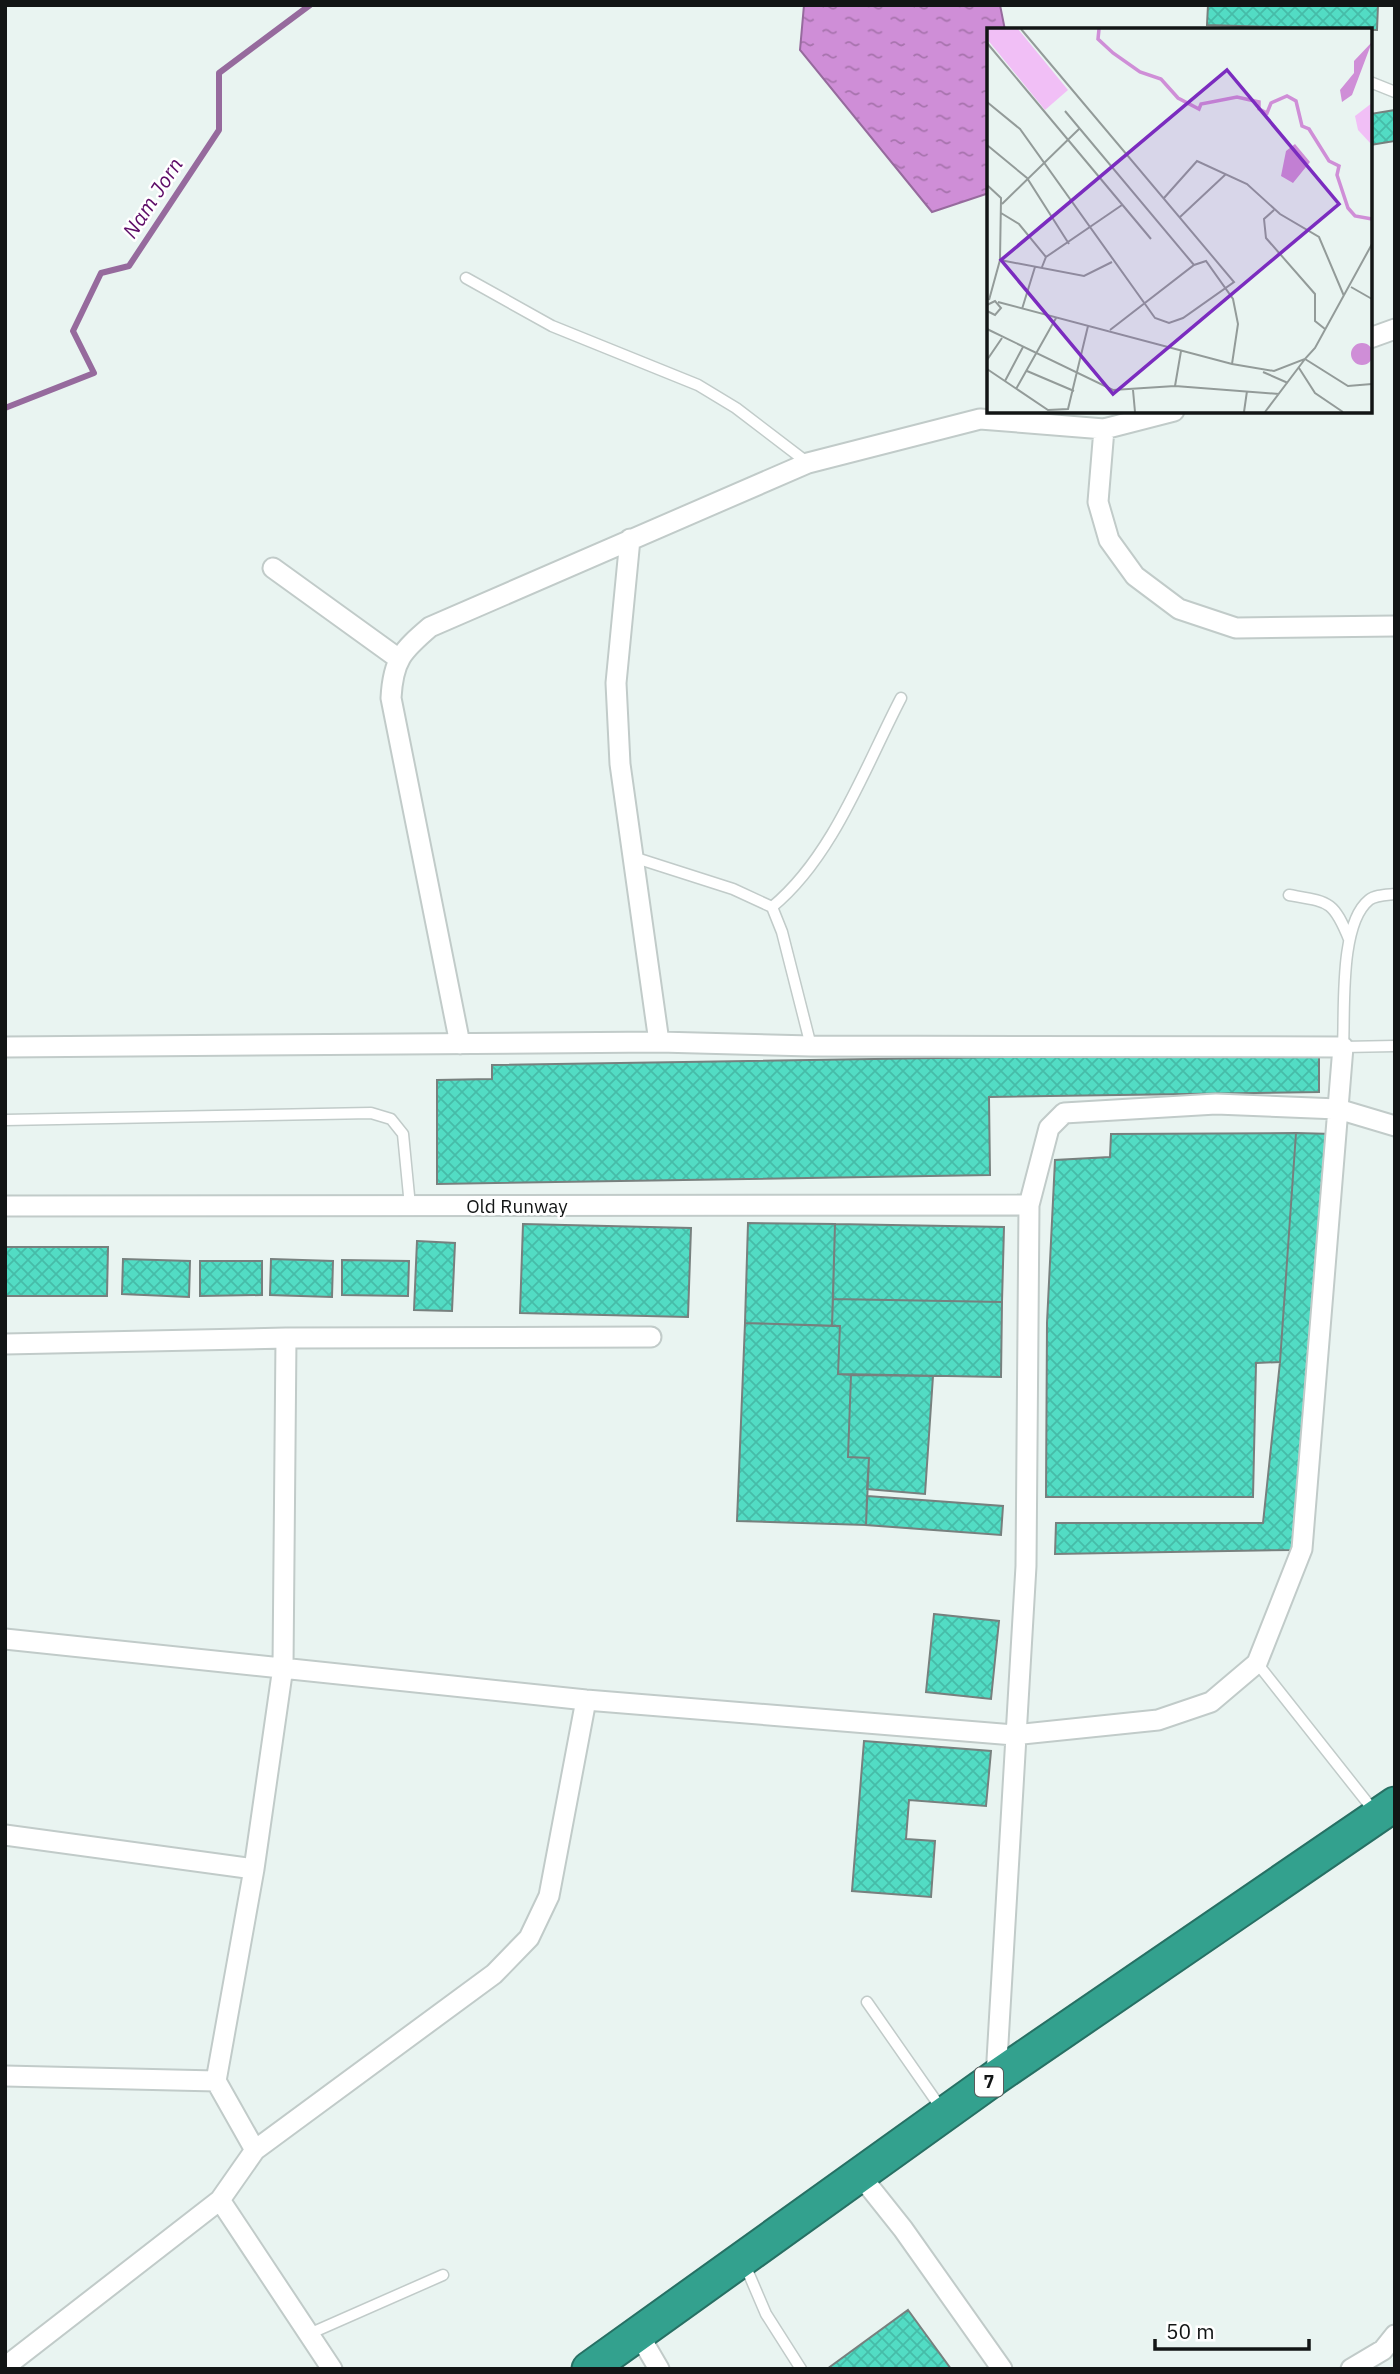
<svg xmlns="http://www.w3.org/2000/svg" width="1400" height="2374" font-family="'IBM Plex Sans',sans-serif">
	<defs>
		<pattern id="water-ripples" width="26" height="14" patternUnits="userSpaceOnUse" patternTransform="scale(1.75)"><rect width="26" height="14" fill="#cf8ed7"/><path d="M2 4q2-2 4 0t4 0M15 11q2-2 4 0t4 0" fill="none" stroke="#a773ad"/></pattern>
		<pattern id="building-cross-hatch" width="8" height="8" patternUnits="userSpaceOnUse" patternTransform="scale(1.75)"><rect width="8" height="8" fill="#52dcc4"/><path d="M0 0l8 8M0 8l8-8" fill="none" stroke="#46bca8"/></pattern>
	</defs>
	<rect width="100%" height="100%" fill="#e9f4f1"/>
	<!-- water -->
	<path fill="url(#water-ripples)" stroke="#966a9d" stroke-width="2" d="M804,5h196l5,25h-16v163l-57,19 -132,-162z"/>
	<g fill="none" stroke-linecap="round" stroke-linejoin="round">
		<!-- stream -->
		<path stroke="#966a9d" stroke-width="6" d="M5,408l89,-35 -21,-42 28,-58 28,-7 90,-136v-57l91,-68"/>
	</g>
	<!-- building -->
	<path fill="url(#building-cross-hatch)" stroke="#77807e" stroke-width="2" d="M1208,5h170l-1,25 -170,-5z
		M1395,110v31l-25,4v-31z
		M1319,1052v40l-330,5 1,78 -553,9v-104l55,-1v-14z
		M1296,1133l-16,229 -24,1 -3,134h-207l1,-174 8,-163 55,-3 1,-23z
		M1296,1133l37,1 -41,416 -237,4 1,-31h207l17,-161z
		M748,1223l87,1 -3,102 -87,-3z
		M523,1224l168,4 -3,89 -168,-4z
		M835,1224l169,3 -2,75 -169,-3z
		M417,1241l38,2 -3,68 -38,-1z
		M5,1247h103l-1,49h-102z
		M123,1259l67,2 -1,36 -67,-3z
		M271,1259l62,2 -1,36 -62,-2z
		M342,1260l67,1 -1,35 -66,-1z
		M200,1261h62v34l-62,1z
		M833,1299l169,3 -1,75 -163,-3 2,-48h-8z
		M745,1323l95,3 -2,48 13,1 -3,82 21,1 -3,67 -129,-4z
		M851,1375l82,1 -8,118 -58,-5 2,-31 -21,-1z
		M867,1496l136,10 -2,29 -135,-10z
		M934,1614l65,7 -8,78 -65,-7z
		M864,1741l127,10 -5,55 -77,-6 -3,39 29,2 -4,56 -79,-6z
		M908,2310l43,59h-124z"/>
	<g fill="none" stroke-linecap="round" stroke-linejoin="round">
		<defs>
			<path id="lane" d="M1370,82l25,10
				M466,278l86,48 146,59 38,23 72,55
				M633,857l100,32 39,18 10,25 29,114
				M1395,894c-9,1 -20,1 -26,6 -30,24 -24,110 -26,147l52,-1
				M1289,895c40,7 44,5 60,44
				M772,907c61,-50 93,-140 129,-209
				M5,1120l366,-7 20,6 12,15 7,72
				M1257,1663l117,148
				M867,2002l76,109
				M745,2265l21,49 35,55
				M309,2334l134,-59"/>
			<path id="street" d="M1370,338l25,-9
				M1104,429l-6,73 11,38 26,36 44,33 57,19 159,-2
				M630,539l-14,144 4,81 39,278
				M273,568l126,91
				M460,1044l-69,-346c2,-38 11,-47 39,-71l378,-164 172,-44 124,10 70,-18
				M5,1047l654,-5 152,4 532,1 -41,502 -45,114 -46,39 -53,18 -144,15 -428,-35 -581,-61
				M5,1206l1024,-1
				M5,1344l281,-6 365,-1
				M5,1835l249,34
				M5,2076l211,5
				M996,2077l30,-511 3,-361 20,-77 15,-15 152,-9 122,5 57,17
				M255,2150l-39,-69 38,-212 29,-202 3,-329
				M860,2175l43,54 99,140
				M220,2200l112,169
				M638,2333l21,36
				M5,2367l215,-167 35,-50 239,-176 35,-36 20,-42 37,-196
				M1351,2369l32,-19 12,-15"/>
			<path id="highway" d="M589,2369l407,-292 399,-273"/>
		</defs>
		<!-- lane casing -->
		<use href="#lane" stroke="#c1cbc9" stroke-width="13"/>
		<!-- street casing -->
		<use href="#street" stroke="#c1cbc9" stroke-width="23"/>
		<!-- highway casing -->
		<use href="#highway" stroke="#277064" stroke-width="37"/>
		<!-- lane -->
		<use href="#lane" stroke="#fff" stroke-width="10"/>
		<!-- street -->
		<use href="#street" stroke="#fff" stroke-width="19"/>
		<!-- highway -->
		<use href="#highway" stroke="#33a18e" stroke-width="33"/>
	</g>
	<g text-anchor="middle" stroke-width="5" stroke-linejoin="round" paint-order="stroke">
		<!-- shield labels -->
		<rect fill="#fff" stroke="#595b5b" stroke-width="2" x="975" y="2067.5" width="28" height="29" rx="5"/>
		<g font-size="18" font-weight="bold" fill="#121515">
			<text x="989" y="2088">7</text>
		</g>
		<!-- street labels -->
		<g font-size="19" fill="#121515" stroke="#fff">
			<text x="517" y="1213">Old Runway</text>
		</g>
		<!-- water labels -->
		<g font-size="21" font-style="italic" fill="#5e0d68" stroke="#fff">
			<text transform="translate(153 198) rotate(-57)" y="7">Nam Jorn</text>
		</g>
	</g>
	<!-- overview -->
	<g transform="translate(987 28)">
		<rect width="385" height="385" fill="#e9f4f1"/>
		<path d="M0,1h31l50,61 -23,20 -58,-71z" fill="#f1bff6"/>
		<path d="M385,75v42l-14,-15 -3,-14z" fill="#f1bff6"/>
		<path d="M385,14l-20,53 -10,7 -2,-12 14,-17v-12zM308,116l15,18 -17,21 -12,-7 5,-25zM364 326a11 11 0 1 1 22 0a11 11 0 1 1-22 0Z" fill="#cf8ed7"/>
		<path fill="none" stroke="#cf8ed7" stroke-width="3.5" d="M112,1l-1,10 15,14 27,19 21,7 17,19 21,11 2,-5 36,-7 22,5v7l8,4 4,-10 16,-7 9,5 6,25 7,3 20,32 10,5 -2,9 11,33 7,8 17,3"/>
		<path fill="none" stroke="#939b99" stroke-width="2" d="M0,15l164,196M0,74l33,27 135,189 14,5 14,-5 51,-36 -213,-253M78,83l129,154M0,117l40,33 42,66M0,157l14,13 -1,62 -11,40M177,170l33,-37 50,23 33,30 39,23 25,59M15,176l77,-75M287,182l-10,9 2,19 49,56v27l10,8M14,185l18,11 27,33M193,189l46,-43M13,232l84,16 28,-14M55,239l4,-10 76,-52M364,259l21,12M11,274l234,62 42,7 31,-12 10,-11 57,-104M0,277l8,-4 6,7 -6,7 -8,-4M35,281l13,-42M0,301l126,61 62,-4 104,8M123,302l84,-65 12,-4 27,38 5,25 -6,40M0,332l15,-22M312,340l16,25 28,19M0,341l61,41 20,-1 20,-83M40,343l47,20M276,344l25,11M18,353l18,-34M188,358l6,-35M29,361l40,-71M146,362l2,22M257,384l3,-21M278,384l40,-53 43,27 24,-2"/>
		<path fill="#7b2cbf" fill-opacity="0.15" stroke="#7b2cbf" stroke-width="3.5" d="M240,42l112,134 -226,190 -112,-134z"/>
		<rect width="385" height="385" fill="none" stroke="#121515" stroke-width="3.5"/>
	</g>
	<!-- border -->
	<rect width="1400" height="2374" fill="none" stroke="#121515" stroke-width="14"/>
	<!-- scale -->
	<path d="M1155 2339v10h154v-10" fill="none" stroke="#121515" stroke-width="3.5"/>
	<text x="1166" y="2339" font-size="21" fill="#121515" stroke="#ffffff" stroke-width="5" paint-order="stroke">50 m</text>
</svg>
